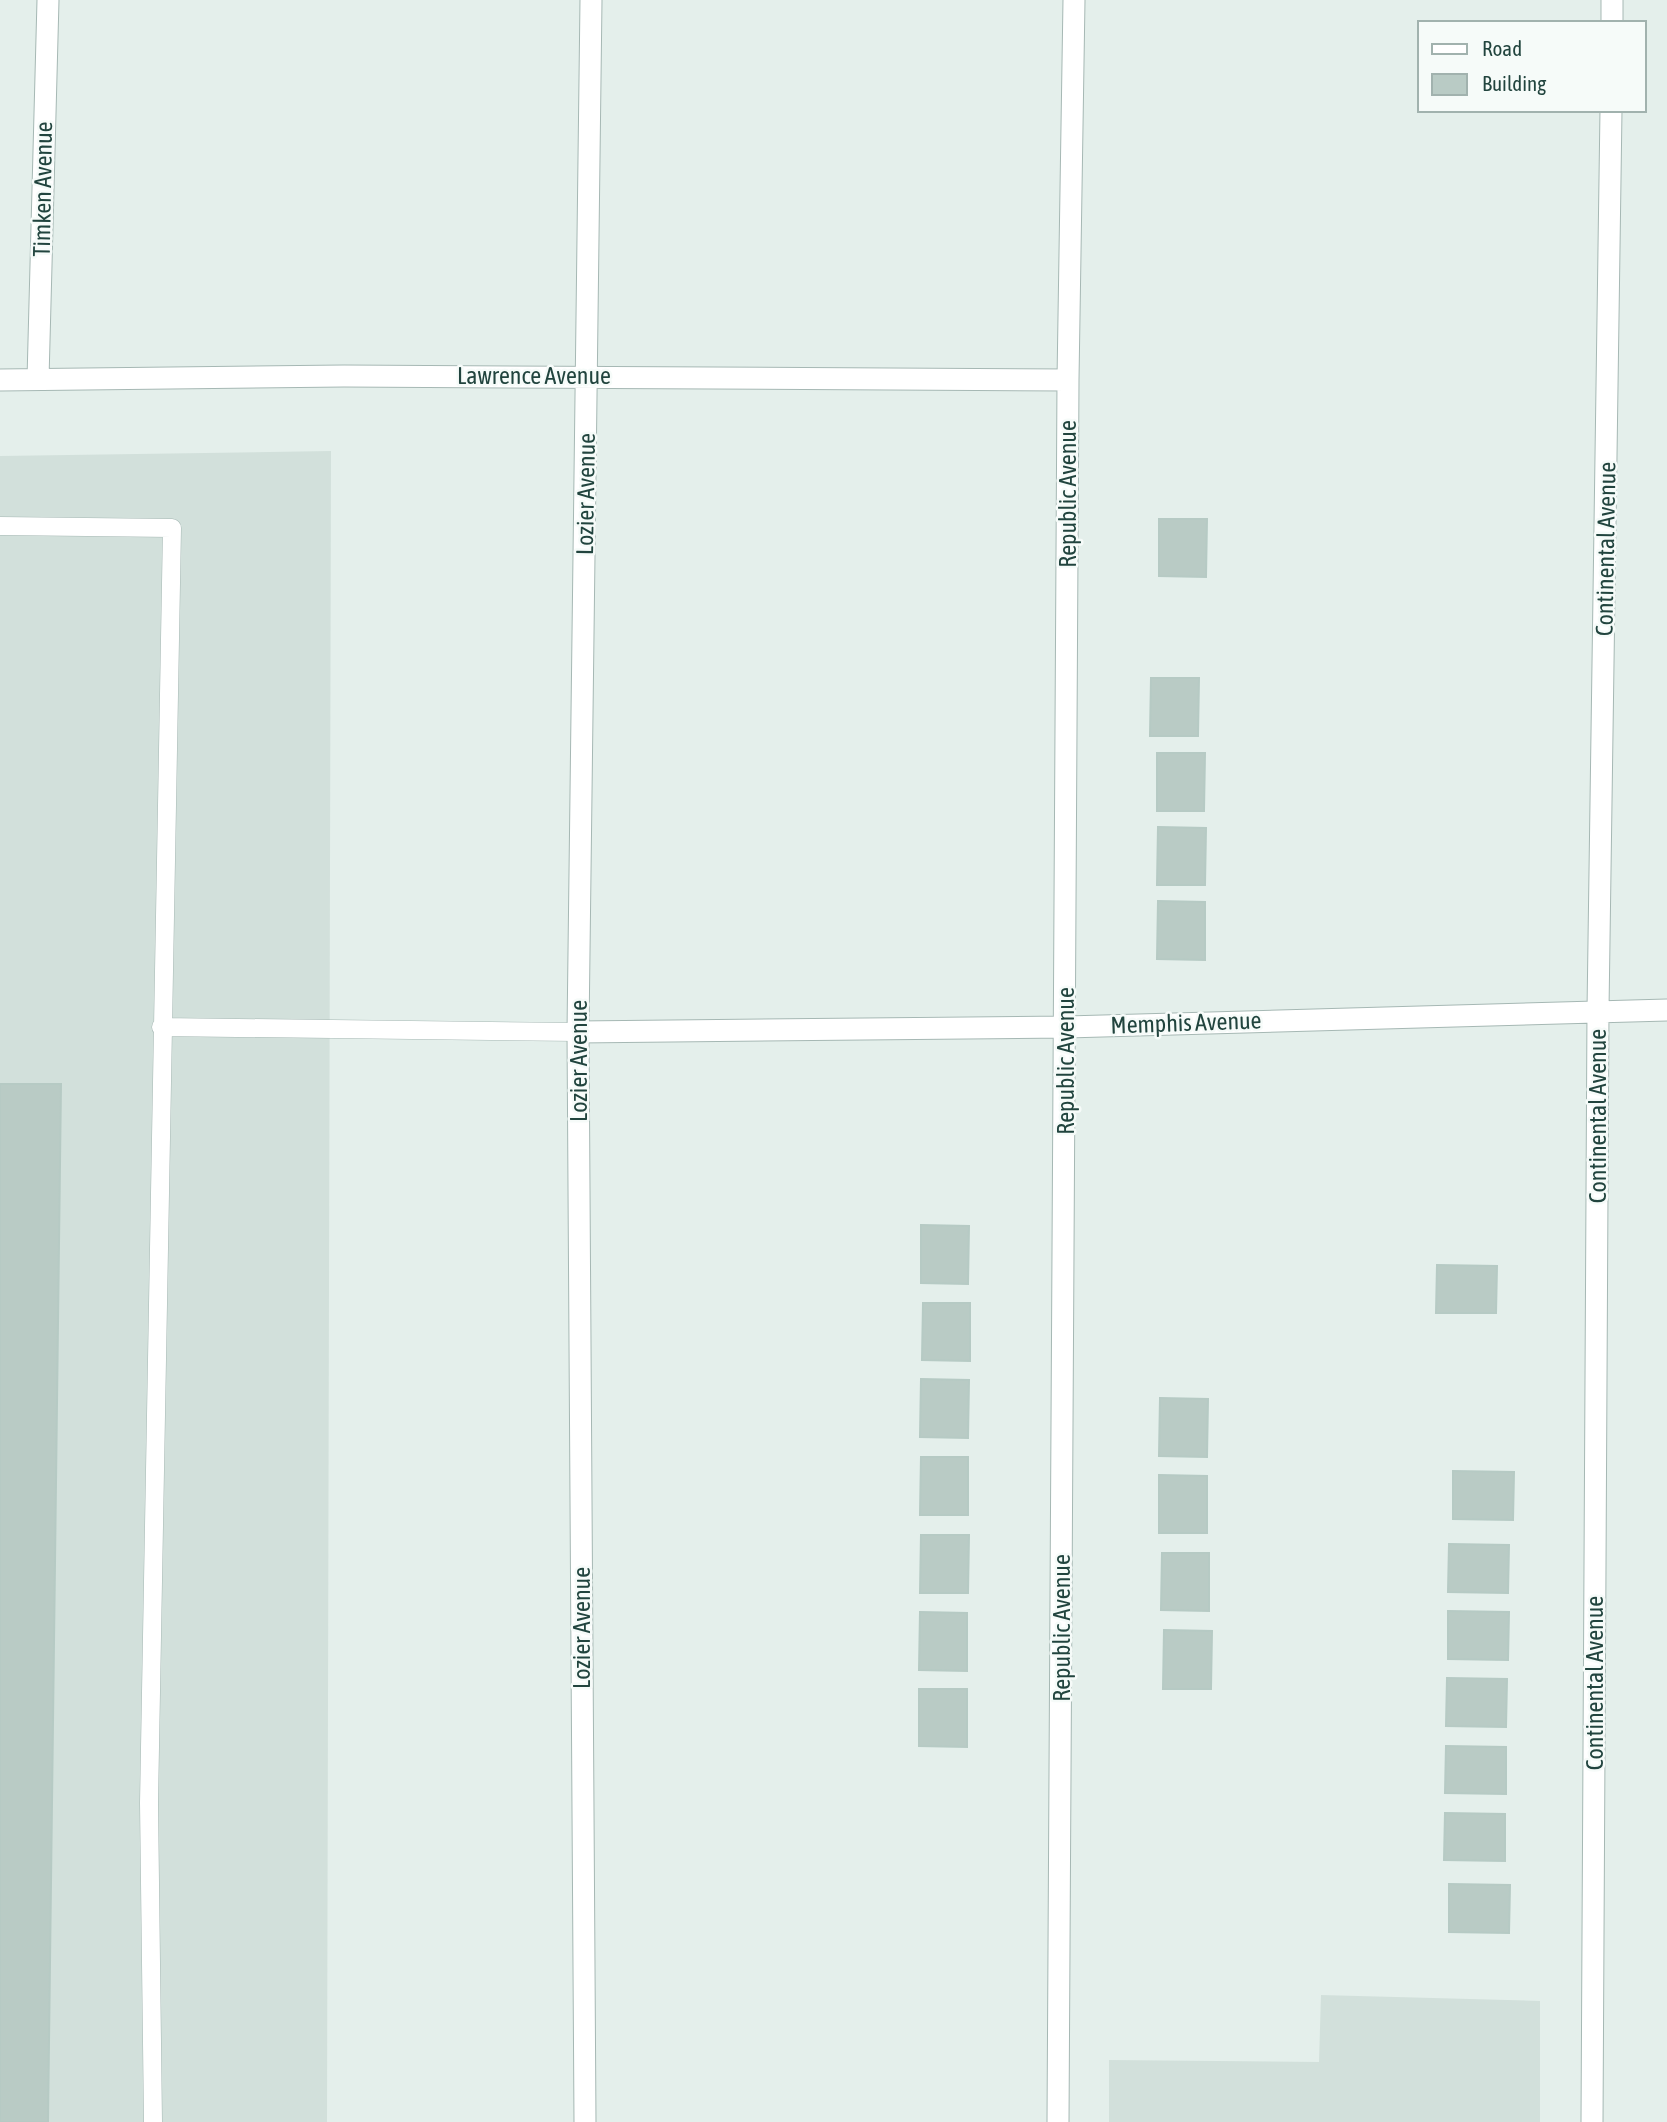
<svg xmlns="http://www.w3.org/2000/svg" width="1667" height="2122" font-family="'Asap Condensed',sans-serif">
	<rect width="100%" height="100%" fill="#e4efeb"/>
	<!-- built -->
	<path fill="#d2e0db" d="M331,451l-4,1671h-327v-1666z
		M1321,1995l219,6v121h-431v-62l210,2z"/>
	<!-- building -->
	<path fill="#b9cbc5" stroke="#b6cac4" stroke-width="2" d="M1159,519h48l-1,58 -47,-1z
		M1151,678h48l-1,58h-48z
		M1157,753h48l-1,58h-47z
		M1158,827l48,1 -1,57h-48z
		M1158,901l47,1v58l-48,-1z
		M0,1084h61l-13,1038h-48z
		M921,1225l48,1 -1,58 -47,-1z
		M1437,1265l60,1 -1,47h-60z
		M923,1303h47v58l-48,-1z
		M921,1379l48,1 -1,58 -48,-1z
		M1160,1398l48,1 -1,58 -48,-1z
		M921,1457h47v58h-48z
		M1453,1471l61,1 -1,48 -60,-1z
		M1159,1475l48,1v57h-48z
		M921,1535h48l-1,58h-48z
		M1449,1544l60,1 -1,48 -60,-1z
		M1162,1553h47v58l-48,-1z
		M1448,1611l61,1 -1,48 -60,-1z
		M920,1612l47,1v58l-48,-1z
		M1164,1630l48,1 -1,58h-48z
		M1447,1678l60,1 -1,48 -60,-1z
		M919,1689h48v58l-48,-1z
		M1446,1746l60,1v47l-61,-1z
		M1445,1813l60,1v47l-61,-1z
		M1449,1884l61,1 -1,48 -60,-1z"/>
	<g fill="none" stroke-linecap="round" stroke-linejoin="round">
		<defs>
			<path id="lane" d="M0,526l172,2 -23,1275 4,319
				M161,1027l417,5"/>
			<path id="street" d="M1612,23v-23
				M38,379l10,-379
				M0,380l344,-4 724,4
				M578,1032l489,-5 600,-17
				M585,2122l-7,-1090 13,-1032
				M1058,2122l10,-1742 6,-380
				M1592,2122l6,-1112 13,-900"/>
		</defs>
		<!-- lane casing -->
		<use href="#lane" stroke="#a6b8b4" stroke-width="19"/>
		<!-- street casing -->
		<use href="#street" stroke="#a6b8b4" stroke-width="23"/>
		<!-- lane -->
		<use href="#lane" stroke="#fff" stroke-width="18"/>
		<!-- street -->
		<use href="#street" stroke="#fff" stroke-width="21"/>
	</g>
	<g text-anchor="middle" stroke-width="5" stroke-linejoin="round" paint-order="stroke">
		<!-- street labels -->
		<g font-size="24" fill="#21443e" stroke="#f6fbf9">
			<text transform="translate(43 189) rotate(-89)" y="8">Timken Avenue</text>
			<text x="534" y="384">Lawrence Avenue</text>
			<text transform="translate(586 494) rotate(-89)" y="8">Lozier Avenue</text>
			<text transform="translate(1068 494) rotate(-90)" y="8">Republic Avenue</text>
			<text transform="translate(1606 549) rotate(-89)" y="8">Continental Avenue</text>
			<text transform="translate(1186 1023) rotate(-2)" y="8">Memphis Avenue</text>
			<text transform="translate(579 1061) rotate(-90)" y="8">Lozier Avenue</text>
			<text transform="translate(1066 1061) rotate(-90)" y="8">Republic Avenue</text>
			<text transform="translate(1598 1116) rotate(-90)" y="8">Continental Avenue</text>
			<text transform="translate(582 1628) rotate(-90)" y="8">Lozier Avenue</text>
			<text transform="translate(1062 1628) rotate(-90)" y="8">Republic Avenue</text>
			<text transform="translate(1595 1683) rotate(-90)" y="8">Continental Avenue</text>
		</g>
	</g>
	<!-- legend -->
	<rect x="1418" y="21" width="228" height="91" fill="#f6fbf9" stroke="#a1b2ae" stroke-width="2"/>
	<rect x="1432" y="44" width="35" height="10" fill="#ffffff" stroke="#a1b2ae" stroke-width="2"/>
	<text x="1482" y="56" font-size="21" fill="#21443e">Road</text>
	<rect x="1432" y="74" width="35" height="21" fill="#b9cbc5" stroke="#a1b2ae" stroke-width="2"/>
	<text x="1482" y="91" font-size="21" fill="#21443e">Building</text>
</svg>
